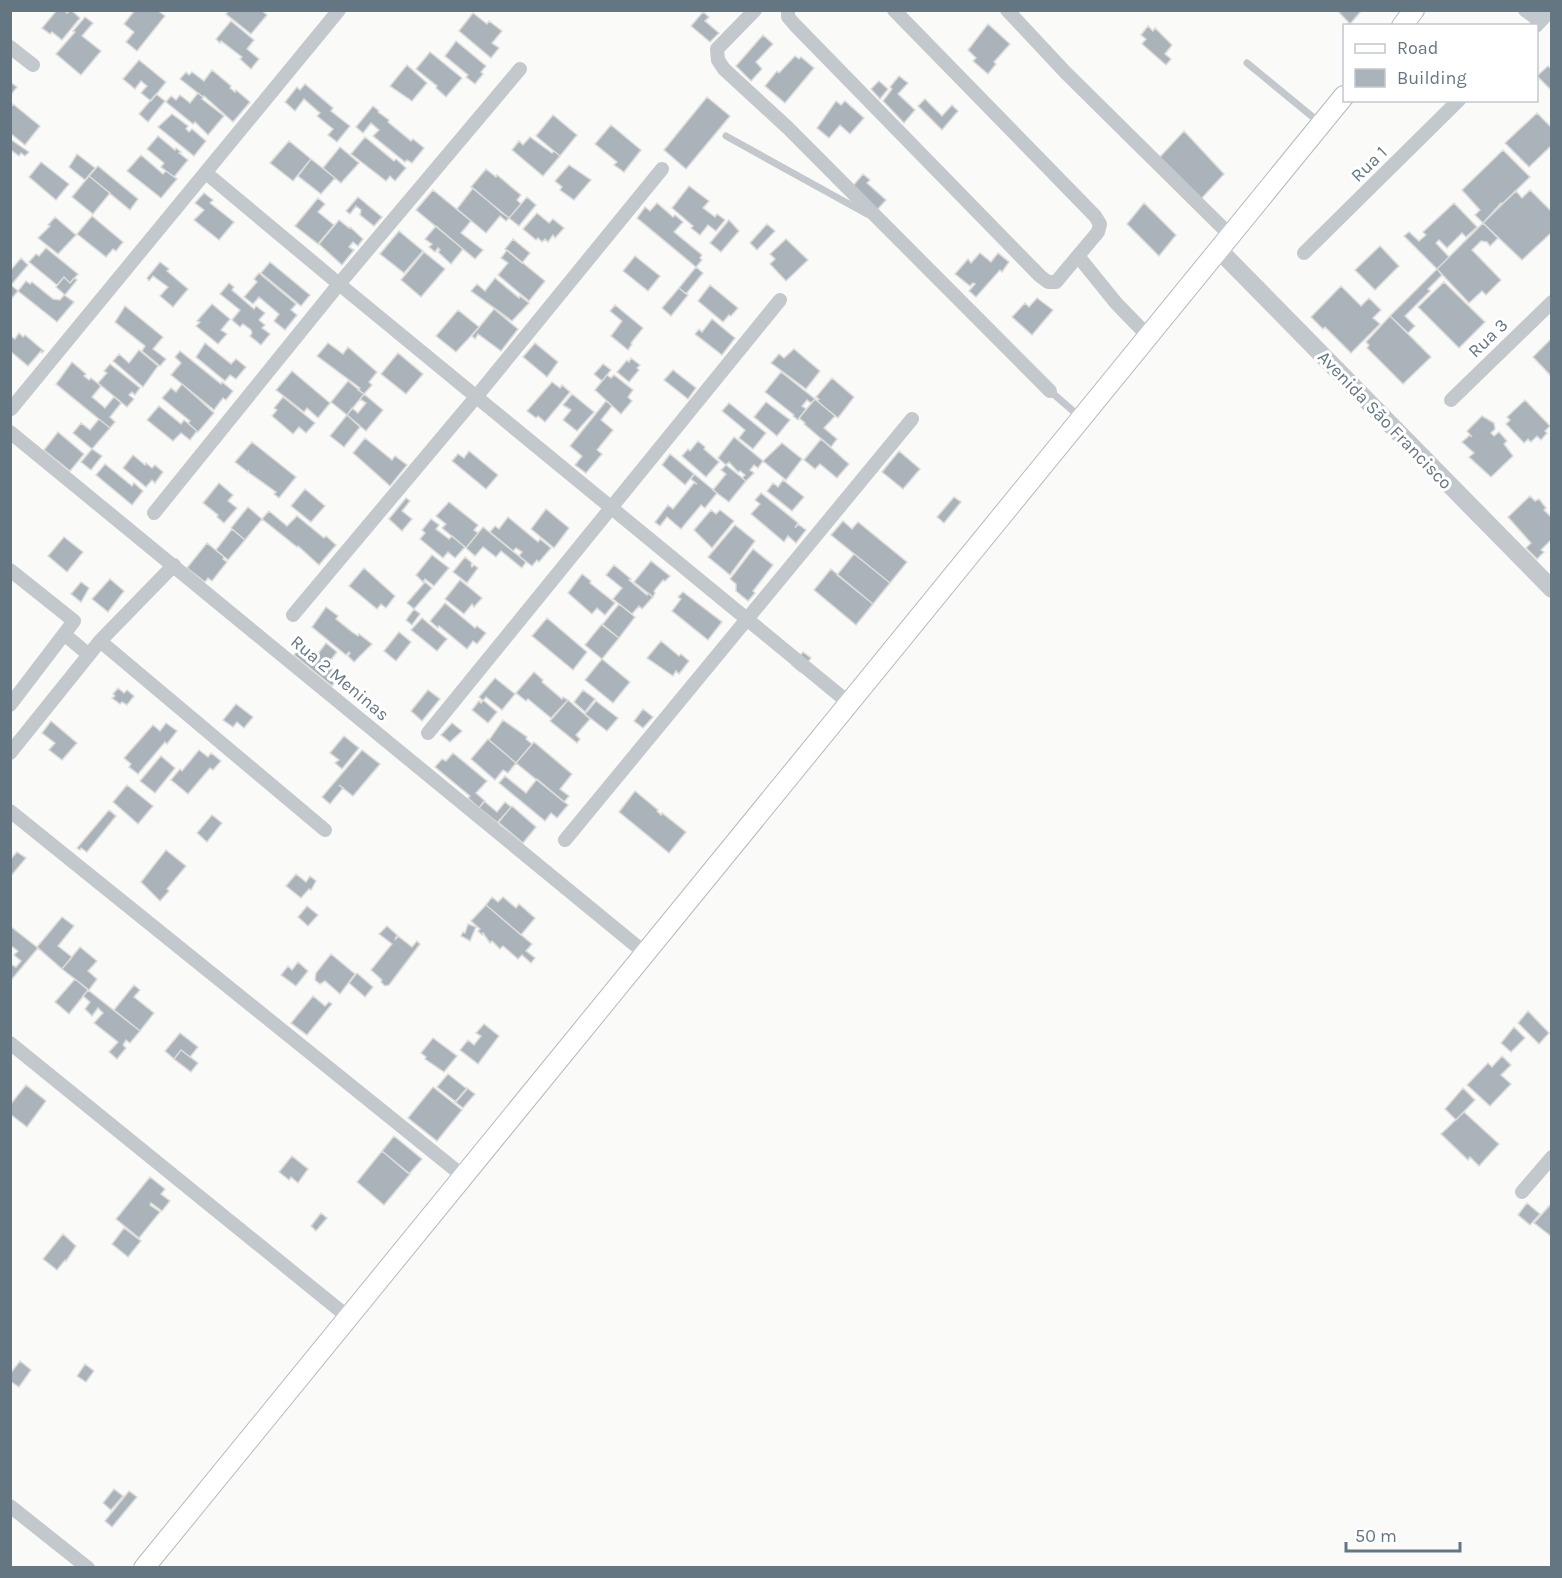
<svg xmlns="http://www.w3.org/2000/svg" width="1562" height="1578" font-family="Karla,sans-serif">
	<rect width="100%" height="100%" fill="#fafaf8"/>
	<!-- building -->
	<path fill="#aab3b9" stroke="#dcdcda" stroke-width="1.5" d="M57,10h7l3,3 4,-3 9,8 -18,22 -10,-8 -2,2 -8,-6z
		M157,10l8,6 -28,35 -11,-9 8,-10 -10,-8 11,-14z
		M229,10h32l6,5 -16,19 -25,-20z
		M1337,10h25l-12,14z
		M703,12l6,5 -4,4 14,12 -9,9 -19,-16z
		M473,13l14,11 2,-3 13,10 -10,12 7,5 -8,10 -32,-27z
		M85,17l8,6 -11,13 19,15 -20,24 -25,-21 19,-22 -2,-1z
		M231,21l23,19 -7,9 12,10 -8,10 -11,-10 2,-2 -21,-16 -1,2 -4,-4z
		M988,24l22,20 -16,18 2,2 -8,10 -15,-13 3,-3 -8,-8z
		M1148,26l5,5 2,-3 17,17 -7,9 6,5 -5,6 -24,-21 4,-5 -5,-4z
		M763,35l10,9 -17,18 6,7 -11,12 -15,-15z
		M456,41l30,25 -5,6 2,2 -8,10 -9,-7 2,-2 -23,-19z
		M430,52l32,26 -16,19 -10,-9 1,-2 -21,-17z
		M795,56l4,3 2,-2 13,11 -29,35 -20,-17 12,-15 2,2z
		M139,60l27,22 -15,19 -10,-8 6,-7 -6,-5 -6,8 -12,-10z
		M407,65l20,18 -15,18 -22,-15z
		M1548,66l4,4v21l-15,-15z
		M212,70l19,16 -1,2 5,4 1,-2 14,12 -17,20 -29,-26 -1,1 -23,-18 6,-7 3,3 3,-3 12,9z
		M899,76l9,7 -10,11 17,16 -11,13 -21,-22 9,-12 -2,-2z
		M879,81l9,8 -8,10 -9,-10z
		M10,82l7,5 -7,9z
		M305,84l28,24 -2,3 19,15 -13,16 -9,-7 5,-6 -16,-13 3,-3 -16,-14 -9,12 -10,-9 12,-15 3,3z
		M198,93l5,4 -1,2 22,17 -16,19 -13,-13 -2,2 -27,-22 5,-6 5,4 4,-5 10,8z
		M156,94l9,7 -17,21 -9,-8z
		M707,97l23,19 -44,53 -22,-19z
		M925,99l17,17 10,-11 6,6 -16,19 -24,-24z
		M836,101l5,4 4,-4 19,17 -14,16 -10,-9 -11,13 -12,-10z
		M13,104l27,22 -15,19 -15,-12v-25z
		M373,106l6,5 -1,1 11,8 -1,2 23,19 2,-2 11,9 -12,15 -5,-3 -2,2 -32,-26 6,-6 -8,-7 -8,10 -7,-6z
		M1537,113l15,15v17l-23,22 -24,-24z
		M172,114l16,12 -2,3 3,3 3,-3 14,12 -12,15 -36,-29z
		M553,115l24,20 -17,21 -24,-20z
		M611,125l30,25 -17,22 -10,-7 3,-3 -22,-18z
		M1184,131l40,43 -23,25 -42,-41z
		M158,136l17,14 1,-2 5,4 -2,1 9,7 -14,17 -13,-10 3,-4 -17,-14z
		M365,137l29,24 2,-2 10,9 -11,13 -5,-5 -4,5 -35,-27z
		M530,137l22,16 2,-2 6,5 -17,20 -31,-26 7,-9 4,4z
		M10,139l19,13 -4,4 -4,-3 -2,3 -8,-6z
		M289,141l22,18 -18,22 -23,-18z
		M340,147l19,16 -18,20 -18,-15z
		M1503,150l27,27 -28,27 -1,-1 -18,20 -8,-8 5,-5 -18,-20z
		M77,154l18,14 -10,12 -16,-13z
		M141,155l22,19 3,-3 11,8 -16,19 -34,-27z
		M311,159l24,19 -14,16 -23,-18z
		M41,162l28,22 -13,16 -27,-23z
		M569,165l22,15 -17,20 -14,-10 2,-3 -7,-6z
		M98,166l40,33 -8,11 -41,-34z
		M486,169l10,8 1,-2 24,20 -4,5 4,4 -12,14 -38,-31z
		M863,174l7,6 -3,3 19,17 -10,11 -24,-24z
		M89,176l21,17 -17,21 -21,-17z
		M689,186l20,15 -6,7 12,9 2,-3 8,6 -9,11 -8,-6 -8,10 -9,-7 2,-2 -21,-18z
		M473,188l29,25 7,5 -3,3 -6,-5 -14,17 -29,-24z
		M433,190l38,31 -10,12 22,17 -8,9 -59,-49z
		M1530,190l22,22v20l-30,28 -39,-37 33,-32 6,7z
		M204,193l9,7 -3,3 24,19 -15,18 -25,-20 10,-10 -9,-7z
		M358,197l24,20 -8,9 -14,-11 1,-5 -5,-4 -6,8 -4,-3z
		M527,197l9,8 -17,21 -10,-8z
		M318,198l7,6 -7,8 16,13 -16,19 -23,-18z
		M657,203l16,14 2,-2 8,7 -9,10 28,23 -2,3 2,2 -6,7 -59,-49 8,-11 5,4z
		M1144,203l32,32 -17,21 -32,-32z
		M1454,203l23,24 -11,10 -4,-4 -15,15 -8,-8 -3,3 13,14 -12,12 -33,-33 5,-4 10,9 7,-6 -3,-3z
		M537,213l12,10 4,-4 11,9 -9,10 -2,-3 -5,7 -3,-3 -3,3 -4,-4 -2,2 -13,-11z
		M92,216l31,26 -7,9 -3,-2 -7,8 -29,-23z
		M55,217l21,18 -18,19 -20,-16 12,-12 -2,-1z
		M339,220l10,8 1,-1 13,12 -5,7 -5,-4 -4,5 5,3 -12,15 -23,-21z
		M729,220l10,11 -18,21 -11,-9z
		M1483,223l15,15 -8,8 -3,-4 -6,-1 -9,9 29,30 -15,15 -4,-4 -13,12 -32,-34z
		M767,224l8,7 -18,19 -7,-7z
		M436,226l27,23 -12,15 -13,-12 2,-2 -2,-2 -3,4 -6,-5 3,-3 -7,-5z
		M399,231l24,20 -19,22 -24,-19z
		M513,239l17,14 -8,10 -17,-14z
		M786,239l22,21 -22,21 -16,-17 5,-5 -5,-5z
		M1380,246l19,20 -24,24 -20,-20z
		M46,248l32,26 -8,9 -6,-6 -7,8 -28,-23 7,-8 3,2z
		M507,250l38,31 -16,20 -31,-26 10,-12 -7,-5z
		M424,252l21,17 -24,28 -20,-17z
		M980,253l11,9 7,-9 11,9 -7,10 -2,-2 -24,27 -7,-6 6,-7 -2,-1 -3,3 -15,-12 13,-15 3,4z
		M635,256l25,20 -12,15 -25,-20z
		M21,258l7,7 -17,20 -1,-14z
		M160,262l9,7 -2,2 21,18 -15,18 -13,-11 8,-9 -15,-11 -4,5 -2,-3z
		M270,262l40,33 -9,11 -40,-33z
		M696,267l7,6 -17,21 -7,-6z
		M1437,269l5,6 -14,14 2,2 -25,25 10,10 -7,7 -18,-17z
		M259,273l37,31 -5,6 6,5 -12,15 -11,-9 5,-7 -20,-17 -6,7 -9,-7 13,-15 -3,-3z
		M64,277l6,6 4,-5 3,2 -12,15 -9,-8z
		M495,278l24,20 1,-2 9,7 -17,18 -41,-30 6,-7 8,7z
		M26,281l4,3 2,-2 21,17 7,1 4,-5 10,7 -17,20 -39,-31z
		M1444,282l41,40 -26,26 -41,-41z
		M229,283l5,4 -2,3 22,19 2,-3 9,7 -6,7 6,5 -3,3 8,6 -9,11 -11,-9 2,-3 -1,-3 -8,-6 -3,3 -8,-7 8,-10 -20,-16z
		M10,284l8,7 -8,9z
		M710,285l28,23 -7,8 -2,-1 -6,7 -25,-21z
		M1341,286l20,20 8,-8 12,12 -8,8 7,6 -29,29 -26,-26 -2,2 -12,-12z
		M679,288l9,7 -17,21 -9,-8z
		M1037,298l16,12 -21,25 -20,-18 13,-14 4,4z
		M212,304l18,15 -9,11 6,4 -9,10 -22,-18 4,-4 -3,-1z
		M615,305l28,23 -12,15 1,1 -4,6 -17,-14 11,-15 -12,-10z
		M125,306l38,31 -10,12 13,10 -6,7 -18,-15 3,-5 -30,-24z
		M494,309l24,20 -17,22 -23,-17 -3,5 -3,-3z
		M458,310l21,17 -23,25 -20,-16z
		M1390,316l41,41 -28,27 -36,-36 2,-3 -3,-3z
		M712,319l23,19 -13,17 -27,-21 4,-5 3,3z
		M19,333l4,4 2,-2 19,16 -2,2 -1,-2 -13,15 -18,-15v-15l5,3z
		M1550,340h2v37l-19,-20z
		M205,343l26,21 5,-5 10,8 -10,12 -6,-4 -5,6 -29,-24z
		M328,343l15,11 5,-7 29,25 -8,10 3,3 -8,9 -6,-4 2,-2 -43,-32z
		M535,343l23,19 -11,15 -24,-20z
		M794,349l26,22 -14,18 -35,-26 8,-9 5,4z
		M139,350l19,16 -15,21 -30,-26 6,-7 10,9z
		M180,351l41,33 1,-2 11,9 -7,9 -3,-2 -9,12 -43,-35 10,-12 -6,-6z
		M398,353l25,21 -17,20 -25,-20z
		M631,358l9,7 -3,3 2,2 -10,12 -12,-10 10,-12 2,2z
		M72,362l14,12 -2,2 5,4 2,-2 10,8 -9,11 13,11 9,-11 7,6 -11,14 5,5 -5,6 -54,-44z
		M110,364l30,24 -5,7 -3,-3 -3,3 5,4 -7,8 -29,-24 9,-10 -3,-2z
		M603,364l8,6 -9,11 -8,-7z
		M673,370l23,18 -8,11 -24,-19z
		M292,371l38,32 -12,15 -11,-10 -3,4 -28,-22z
		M781,372l34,27 -4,4 -4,-3 -5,6 4,3 -8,11 -5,-4 1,-1 -29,-23z
		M607,375l4,3 3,-3 19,15 -5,7 4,4 -11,13 -26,-24z
		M832,378l22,19 -16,21 -21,-17 2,-2 -3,-2z
		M348,381l16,13 -17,21 -16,-13z
		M552,382l8,6 2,-3 8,7 -25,30 -7,-6 -2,2 -9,-7z
		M182,384l32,29 -16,19 -10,-9 2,-2 -28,-23 9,-10 5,4z
		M364,394l19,16 -17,21 -19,-16 5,-7 6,5 8,-10 -6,-4z
		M572,394l22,18 -17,19 -14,-11 8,-10 -8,-5z
		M283,397l32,26 -9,10 -7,-6 -6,7 -21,-18 5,-6 -3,-2z
		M815,399l20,17 -11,12 13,11 -6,8 -27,-23 1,-1 -6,-5z
		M1525,400l25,26 -5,5 2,2 -6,7 -4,-4 -6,6 -3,-3 -4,4 -18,-19 4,-4 -3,-3z
		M606,401l6,5 -11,14 12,10 -16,20 5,4 -16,19 -11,-8 7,-9 -12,-10z
		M766,402l24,18 -13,16 -23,-19z
		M729,403l37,30 -13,16 -14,-11 6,-8 -23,-19z
		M159,406l22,18 3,-4 13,11 -7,9 -9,-7 -8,8 -26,-21z
		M347,415l13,12 -16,20 -14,-11z
		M1482,416l12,7 1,6 -4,4 3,3 5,-4 8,9 -3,3 9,12 -22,21 -22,-20 5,-4 -12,-11 8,-7 2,2 -5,-6z
		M99,419l11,9 -18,21 -19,-16 8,-10 9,7z
		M58,432l26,22 -14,17 -26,-21z
		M734,437l29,24 -5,7 -4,-3 -4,5 4,3 -8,8 -4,-3 3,-3 -5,-4 -2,1 -9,-10 -3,3 -8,-7z
		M365,438l27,22 3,-4 12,9 -17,21 -37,-33z
		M821,439l28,25 -12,14 -17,-14 -5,5 -11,-9z
		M698,441l7,6 -1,2 15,13 -13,15 -24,-21 6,-7 2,2z
		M252,442l44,35 -17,21 -5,-4 2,-2 -28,-20 1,-2 -1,2 -13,-10z
		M782,443l20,16 -16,21 -23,-19z
		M92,449l10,7 -11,14 -10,-8z
		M469,451l29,24 -12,14 -34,-28 6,-7 6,4z
		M899,451l21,18 -17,20 -21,-17z
		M670,454l24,20 -9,11 -23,-20z
		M133,455l12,10 1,-2 6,5 3,-3 8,7 -8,11 -3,-3 -6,7 -23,-19z
		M105,464l27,22 2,-3 9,8 -11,14 -36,-30z
		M726,465l20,16 -17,21 -16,-12 13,-16 -5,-4z
		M694,474l23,19 -12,15 -4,-3 -20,24 -14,-12 -7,9 -5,-4 13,-17 5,4 21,-26 3,1 -6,-5z
		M783,480l21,17 -12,14 -25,-20 6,-8 5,4z
		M219,483l14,12 -5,6 9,7 -13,15 -7,-6 1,-2 -15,-12z
		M305,489l20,17 -14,16 -20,-16z
		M761,493l37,30 -3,5 3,-4 8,6 -10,13 -8,-7 -4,6 -33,-28 9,-10 -5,-4z
		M1530,496l5,5 4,-2 7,9 -2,2 8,8v21l-11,11 3,2 -7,7 -11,-11 5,-5 -23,-26z
		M954,497l7,5 -17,21 -7,-6z
		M406,498l4,3 -8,10 10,8 -10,12 -13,-12z
		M449,502l29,23 -4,5 4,3 -12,15 -24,-20 4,-4 -10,-8z
		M248,507l14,12 -17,21 -14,-12z
		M546,509l23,19 -15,20 -23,-19z
		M711,510l5,4 4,-4 14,11 -22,27 -18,-18z
		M269,511l18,15 10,-10 27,22 2,-2 10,9 -17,20 -21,-19 -1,1 -35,-28z
		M508,517l30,25 2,-3 11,9 -12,14 -2,-2 -5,6 -13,-10 3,-4 -6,-4 -3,3 -23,-19 5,-6 4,3z
		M431,519l8,6 -3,4 13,10 3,-3 13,11 -10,11 -7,-6 -5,6 -23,-19 5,-6 -3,-3z
		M843,521l9,8 6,-7 49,40 -17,21 -59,-48z
		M735,525l20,16 -25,34 -22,-18z
		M483,527l43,35 -4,6 -21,-17 -5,6 -13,-10 -8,9 -9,-8z
		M232,529l13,11 -17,20 -12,-10z
		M64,537l19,15 -16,20 -19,-16z
		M207,543l17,14 -1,2 4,3 -15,19 -4,-3 -3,4 -18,-14z
		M753,549l20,16 -20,26 2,2 -7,8 -12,-10v-7l-6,-5z
		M854,554l36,29 -17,21 -36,-29z
		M432,555l17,13 -15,18 -9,-7 -2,3 -7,-7z
		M465,557l7,6 -1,2 1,2 2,-2 4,3 -11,15 -14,-11z
		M651,561l19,15 -5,5 -2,-1 -9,11 1,2 -2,4 -19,-15z
		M614,565l17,14 -2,1 18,15 1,-2 5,4 -11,12 -3,-3 -7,8 -19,-15 9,-11 -16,-13z
		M364,568l31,28 -9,12 -5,-4 -4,5 -28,-23z
		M831,569l42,35 -17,21 -42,-35z
		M582,574l9,7 -1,2 25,20 -10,12 -8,-7 -5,6 -24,-21z
		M110,579l14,12 -16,21 -16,-13z
		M460,580l22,18 -8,9 -2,-3 -8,10 -19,-15z
		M81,582l8,6 -8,14 -10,-8z
		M425,582l7,6 -18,21 -7,-6z
		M683,592l39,30 -14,18 -36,-29 9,-12 -3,-2z
		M445,603l30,25 2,-2 9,7 -9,11 -4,-3 -6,8 -28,-23 -1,2 -8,-7z
		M619,604l16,13 -16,21 -17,-13z
		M326,607l12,9 -2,3 16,13 6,4 1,-2 13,10 -18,18 -6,-6 2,-3 -1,-1 -3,3 -34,-28z
		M414,609l6,5 -8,11 -6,-5z
		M422,618l25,21 -10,12 -26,-21z
		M547,618l40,34 -14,18 -41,-34z
		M602,624l17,14 -17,21 -17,-14z
		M399,632l12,10 -15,19 -12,-10z
		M661,641l18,15 2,-2 8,7 -10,13 -3,-3 -3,5 -26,-18z
		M326,643l11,9 -8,10 4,3 -2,3 9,7 -8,11 -38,-31 9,-11 14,11z
		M803,652l8,6 -11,14 -8,-7z
		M602,659l28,23 -17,21 -28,-23z
		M534,672l9,8 -1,2 20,17 1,-2 5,3 -17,18 -23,-19 -2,2 -10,-8z
		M495,678l20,16 -13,16 -16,-13 -3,4 -4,-4z
		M118,688l6,5 3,-3 7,6 -7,9 -5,-3 -2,2 -8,-6 3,-2 -2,-2z
		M428,690l12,9 -18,22 -11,-10z
		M583,690l12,9 -10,13 -11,-10z
		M483,700l14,12 -9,11 -16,-13 7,-9 2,2z
		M568,700l22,19 -14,16 4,4 -3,4 -27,-22z
		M596,701l22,17 -11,13 -22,-17z
		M236,704l17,13 -9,11 -7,-6 -4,5 -10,-7z
		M643,709l10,8 -10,11 -9,-7z
		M503,720l24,17 -1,2 6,5 -16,19 -27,-23z
		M51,721l26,22 -15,17 -13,-10 6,-7 -13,-10z
		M166,723l11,8 -10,13 -2,-2 -27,32 -9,-7 2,-3 -7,-6 29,-33 7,6z
		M452,723l10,8 -12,11 -9,-7z
		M344,736l15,12 -17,21 -7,-6 4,-3 -9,-7z
		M488,739l28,24 -8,10 -5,-3 -8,10 -24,-21z
		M534,742l38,32 -12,15 9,7 -5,6 -48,-39z
		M199,750l9,7 3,-4 10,8 -8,9 -3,-2 -22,26 -17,-14 9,-11 2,2z
		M362,750l18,14 -27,32 -14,-11 4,3 -13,16 -8,-7z
		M453,753l34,28 -11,12 9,8 -6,7 -11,-10 2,-2 -35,-29 7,-8 4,2z
		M161,756l14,12 -20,25 -15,-12z
		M505,776l21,17 11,-14 31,26 -11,13 -6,-5 -6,8 -46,-38z
		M127,785l26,21 -15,18 -25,-22z
		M635,791l23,19 -1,1 4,4 1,-2 24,19 -17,21 -50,-41z
		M484,801l13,11 8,-10 6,5 -13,16 -19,-15z
		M512,806l24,21 -13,16 -25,-21z
		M109,810l7,6 -29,36 -6,-4 -1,2 -3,-2z
		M212,815l10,8 -15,19 -10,-9z
		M166,850l20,16 -19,23 2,2 -9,10 -19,-19z
		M17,852l9,6 -16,19v-17z
		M296,874l10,8 4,-6 6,5 -5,9 -2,-1 -8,9 -15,-12z
		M492,897l6,5 5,-5 13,11 3,-4 16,14 -14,17 -35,-30z
		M486,905l46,39 -6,7 9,7 -4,5 -9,-8 -4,4 -15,-13 -3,3 -8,-8 -2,2 -7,-10 -1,2 -4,-4 2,-2 -9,-8z
		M307,906l11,9 -10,11 -10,-9z
		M62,917l12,9 -16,20 14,11 -10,12 -25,-22z
		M468,924l8,3 -6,14 -9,-5 2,-4 2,1z
		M10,926l28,22 -26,31 -2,-1v-14l6,3 5,-6 -7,-6 4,-4 -8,-6z
		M387,926l10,9 -2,5 3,-4 14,11 5,-6 3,3 -31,41 -4,1 -4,-4 1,-2 -11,-10 21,-26 -13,-10z
		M80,947l17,14 -9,10 9,8 -8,11 -27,-21z
		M331,954l24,20 -15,20 -15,-13 -5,3 -5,-4 1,-7z
		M298,962l10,9 -12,15 -15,-11 7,-9 4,4z
		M357,973l16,14 -8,10 -16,-14z
		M75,979l13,11 -19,24 -14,-12z
		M134,985l6,5 -6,7 20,16 -14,18 -26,-21z
		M88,990l52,41 -10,12 -4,-3 -3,5 3,3 -9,11 -8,-7 9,-10 -24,-19 9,-10 -5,-5 -6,8 -7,-7 5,-7 -7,-6z
		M313,996l12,10 4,-4 3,2 -25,31 -16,-12z
		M1528,1011l21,22 -10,11 -21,-21z
		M484,1024l15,12 -21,28 -18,-14 8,-10 6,5 7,-9 -5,-3z
		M1514,1027l11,11 -14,14 -10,-9z
		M180,1033l18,14 -8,10 -9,-7 -7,9 -9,-8z
		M433,1038l24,18 -13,16 -19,-13 1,-2 -5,-4z
		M181,1050l17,13 -7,9 -17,-13z
		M1502,1056l9,9 -10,10 10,9 -21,22 -23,-21 21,-22 4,4z
		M448,1074l19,15 -11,13 -19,-15z
		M26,1085l20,16 -19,26 -17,-13v-9z
		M433,1087l29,23 -25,31 -29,-23z
		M467,1088l8,6 -12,14 -8,-6z
		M1463,1088l12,12 -19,20 -11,-11z
		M1464,1112l35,32 -20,22 -9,-9 -2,3 -27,-26z
		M394,1136l28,23 -13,15 -27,-23z
		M382,1151l28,23 -26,31 -27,-23z
		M292,1156l16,13 -10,14 -7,-6 -2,3 -10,-8z
		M150,1177l15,12 -4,5 9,7 -8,10 -11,-8 -1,2 10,7 -21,26 -23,-19z
		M1527,1203l13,11 -10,11 -12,-10z
		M1552,1203v34l-18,-14z
		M321,1213l6,5 -11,13 -5,-5z
		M124,1228l17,13 -13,16 -16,-13z
		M63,1234l13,12 -10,15 -1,-1 -8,10 -14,-11z
		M20,1361l11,9 -12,17 -9,-6v-7z
		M85,1364l9,7 -8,11 -9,-6z
		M114,1489l9,7 -12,14 -8,-7z
		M129,1491l8,6 -25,30 -7,-6z"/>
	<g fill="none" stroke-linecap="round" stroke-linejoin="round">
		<defs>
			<path id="secondary" d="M1402,26l12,-16
				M144,1568l1200,-1472"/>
		</defs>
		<!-- secondary casing -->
		<use href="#secondary" stroke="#b3babf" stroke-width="22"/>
		<!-- service -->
		<path stroke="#c3c8cc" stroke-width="7" d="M1247,63l73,60
			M726,136l141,78
			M1050,391l30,26"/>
		<!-- minor -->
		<path stroke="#c3c8cc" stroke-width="14" d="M755,10l-38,39 1,11 6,9 64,59 262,263
			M788,10v7l7,8 245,251 8,6h8l42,-50 2,-8 -5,-8 -201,-206
			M1007,10l59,63 165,163
			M1525,10l15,11
			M1536,26l15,-16
			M10,47l23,18
			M206,173l133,111 510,419
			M1304,253l155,-153
			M1078,256l38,47 33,34
			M1451,400l101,-98
			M11,409l328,-399
			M10,432l635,521
			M154,513l185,-229 181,-215
			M10,570l64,51 -64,84
			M293,615l183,-218 186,-228
			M64,634l25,21
			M100,641l225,189
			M428,733l352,-433
			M10,753l90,-112 74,-76
			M10,811l453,365
			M565,840l347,-421
			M10,1043l338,274
			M1522,1192l30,-35
			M10,1506l78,62"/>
		<!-- tertiary -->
		<path stroke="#c3c8cc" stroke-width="18" d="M1219,250l333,339"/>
		<!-- secondary -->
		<use href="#secondary" stroke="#fff" stroke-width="20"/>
	</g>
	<g text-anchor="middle" stroke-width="6" stroke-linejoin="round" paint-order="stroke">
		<!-- street labels -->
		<g font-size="18" fill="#657683" stroke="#fff">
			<text transform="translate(1369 164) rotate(-44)" y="6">Rua 1</text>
			<text transform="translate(1488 338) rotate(-44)" y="6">Rua 3</text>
			<text transform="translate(1385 420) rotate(46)" y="6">Avenida São Francisco</text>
			<text transform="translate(340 678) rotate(40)" y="6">Rua 2 Meninas</text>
		</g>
	</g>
	<!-- border -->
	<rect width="1562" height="1578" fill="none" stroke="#657683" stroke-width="24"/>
	<!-- legend -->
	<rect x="1343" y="24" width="195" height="78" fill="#ffffff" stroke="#c1c8cd" stroke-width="1.5"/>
	<rect x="1355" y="44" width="30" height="9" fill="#ffffff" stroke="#c1c8cd" stroke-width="1.5"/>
	<text x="1397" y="54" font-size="18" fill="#657683">Road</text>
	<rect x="1355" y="69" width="30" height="18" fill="#aab3b9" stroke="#c1c8cd" stroke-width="1.5"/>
	<text x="1397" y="84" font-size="18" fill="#657683">Building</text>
	<!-- scale -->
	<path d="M1346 1542v9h114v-9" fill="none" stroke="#657683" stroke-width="3"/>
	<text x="1355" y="1542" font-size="18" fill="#657683" stroke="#ffffff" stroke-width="4.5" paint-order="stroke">50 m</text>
</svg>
